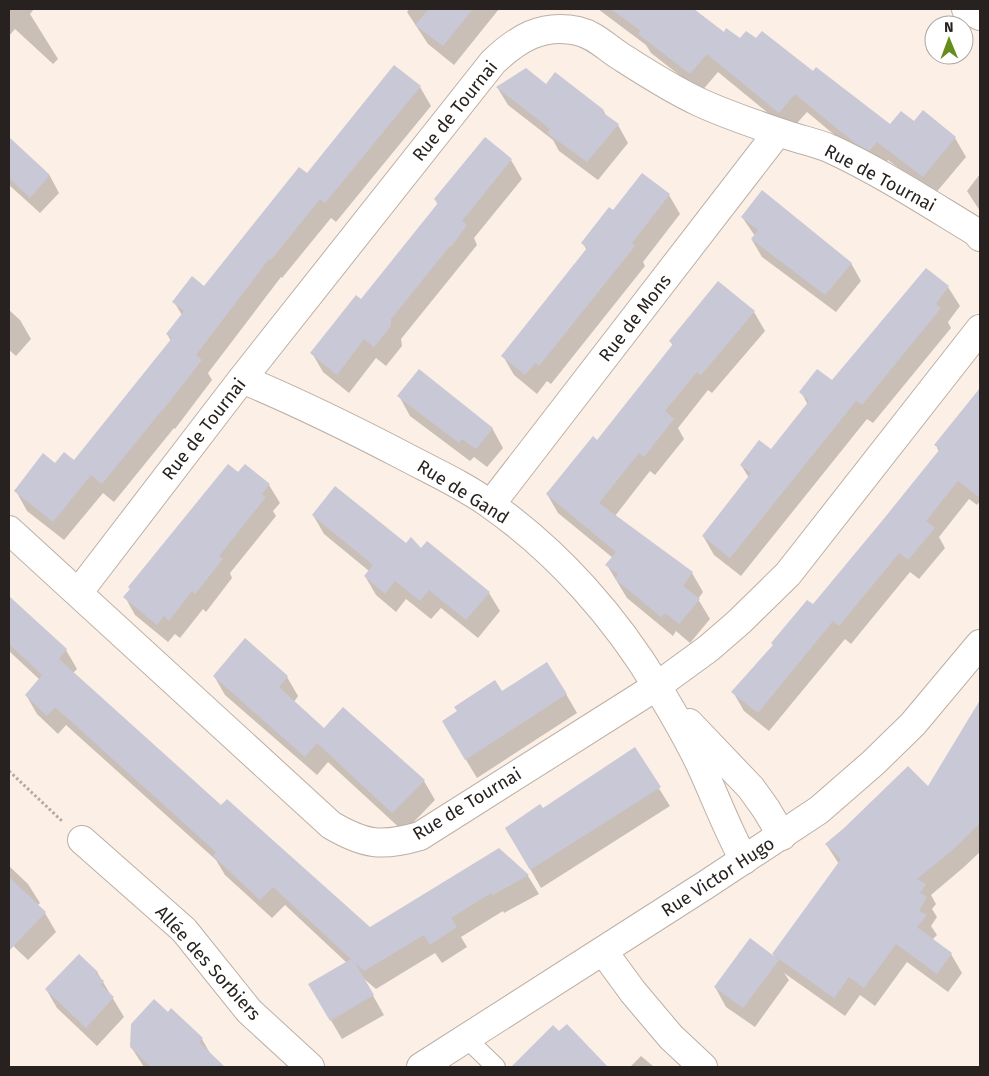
<svg xmlns="http://www.w3.org/2000/svg" width="989" height="1076" font-family="'Fira Sans',sans-serif">
	<rect width="100%" height="100%" fill="#fcefe5"/>
	<!-- shadow -->
	<path fill="#0003" d="M9,9h25l-4,5 28,45 -5,5 -38,-35 -6,7z
		M409,9h90l-45,56 -26,-21 -21,-32z
		M598,9h94l32,24 89,39 77,54 24,-3 41,15 11,19 -32,38 -46,-35 -8,9 -12,-6 -61,-51 -17,19 -72,-59 -17,20 -50,-39 -5,-8z
		M420,87l11,19 -95,116 -5,-4 -49,60 -1,-1 -73,96 4,7 -37,49 -1,-1 -60,74 -11,-9 -39,47 -37,-29 -11,-20 39,-26 20,-3 96,-121 -4,-7 15,-19 -8,-13 30,-14 103,-113z
		M497,87l106,23 4,7 11,8 10,18 -30,37 -39,-29 -6,-11 -45,-35z
		M9,139l41,37 9,17 -19,20 -31,-28z
		M511,160l11,19 -48,59 3,7 -76,94 1,7 -16,20 -10,-8 -27,35 -26,-21 -11,-19 49,-52 77,-96 -3,-6z
		M980,174v37l-13,-20z
		M669,195l11,19 -37,48 2,4 -94,118 -4,-3 -10,13 -23,-19 -11,-19 84,-105 -4,-8 30,-31z
		M742,217l109,46 10,18 -25,31 -74,-55 -10,-17 3,-4z
		M948,287l12,19 -12,16 3,6 -78,95 -6,-4 -126,157 -27,-21 -11,-19 46,-58 -8,-13 30,-14 37,-46 -7,-13 32,-10z
		M9,310l11,10 11,19 -15,17 -7,-6z
		M754,312l11,19 -53,62 -4,-3 -30,38 6,11 -29,36 -5,-4 -35,45 77,57 11,19 -5,7 12,20 -20,24 -14,-12 -3,5 -46,-38 -20,-33 6,-7 -55,-45 -11,-19 51,-52 75,-96 -3,-5z
		M980,390v111l-3,4 -8,-6 -30,38 6,11 -26,31 -9,-7 -59,72 -6,-5 -76,92 -25,-20 -11,-19 80,-86 126,-154 -3,-7z
		M399,396l93,32 11,20 -16,19 -13,-10 -4,4 -60,-45z
		M238,474l31,11 11,18 -7,8 3,5 -46,57 2,5 -26,34 -3,-3 -23,29 -5,-4 -7,8 -33,-27 -10,-18z
		M313,515l109,35 67,43 11,18 -22,27 -37,-30 -10,11 -25,-20 -10,13 -20,-17 -11,-19 4,-5 -45,-37z
		M9,598l57,52 11,19 -4,4 148,134 148,122 130,-80 29,27 11,18 -35,19 -1,-2 -42,26 6,10 -25,16 -7,-10 -59,36 -13,-11 21,37 -42,24 -32,-54 37,-22 -62,-58 -13,13 -47,-43 -9,-15 -150,-135 -8,9 -21,-20 -11,-19 14,-15 -31,-29z
		M214,676l73,1 11,19 -4,6 30,27 19,-20 81,72 11,19 -31,32 -76,-70 -11,13 -92,-80z
		M502,693l64,1 11,19 -100,65 -23,-38z
		M980,702v150l-16,15 -33,28 5,9 -4,5 5,8 -6,9 6,9 -5,5 19,14 11,19 -14,19 -41,-30 -32,44 -15,-11 -15,21 -61,-43 5,7 -34,47 -29,-20 -11,-20 62,-26 -4,-7 66,-90 -13,-20 102,-56z
		M634,749l36,57 -129,82 -34,-60 35,-18z
		M9,866l19,18 12,19 -3,3 8,7 11,19 -28,28 -19,-18z
		M97,972l27,45 -27,29 -40,-38 -11,-19z
		M553,1026l6,6 8,-6 40,41h-94z
		M202,1039l10,18 11,10h-79l-13,-20z
		M641,1056l13,11h-24z"/>
	<!-- building -->
	<path fill="#c9c8d7" d="M429,9h44l-30,37 -28,-21z
		M611,9h83l30,23 2,-4 14,10 6,-7 10,7 6,-7 51,40 3,-4 74,57 11,-13 13,10 9,-11 33,27 -33,40 -46,-35 -8,9 -13,-7 -61,-50 -16,19 -72,-59 -17,20 -52,-40 3,-3z
		M394,65l27,21 -96,117 -5,-4 -49,61 -2,-1 -73,96 6,5 -39,50h-1l-60,74 -11,-9 -38,47 -39,-31 29,-38 12,10 9,-11 10,8 98,-122 -6,-4 18,-23 -12,-9 20,-26 12,10 95,-119 8,6z
		M526,68l20,16 9,-12 49,38 -2,2 17,12 -32,38 -40,-29 3,-4 -54,-42z
		M9,137l41,38 -20,23 -21,-20z
		M485,137l27,22 -50,62 5,4 -16,22 -1,-1 -59,73v7l-17,21 -10,-8 -27,36 -27,-22 46,-58 5,4 77,-96 -4,-4z
		M642,173l28,21 -38,49 3,3 -96,120 -4,-3 -10,12 -24,-19 86,-108 -6,-5 28,-36 4,3z
		M762,190l90,73 -27,32 -74,-56 7,-9 -17,-13z
		M926,268l23,18 -13,18 5,4 -79,97 -6,-4 -126,157 -28,-22 49,-63 -11,-8 19,-25 12,9 38,-48 -10,-9 18,-23 15,11z
		M718,281l37,30 -54,64 -4,-3 -32,39 9,8 -30,38 -5,-4 -40,50 94,69 -10,14 17,13 -21,25 -14,-11 -4,4 -46,-38 3,-5 -13,-9 11,-13 -70,-58 47,-58 4,4 76,-96 -4,-3z
		M419,369l74,59 -17,21 -14,-10 -3,4 -62,-47z
		M980,388v110l-22,-17 -32,40 9,7 -27,32 -9,-7 -60,73 -6,-5 -75,92 -27,-21 42,-47 -2,-2 36,-43 6,4 69,-83 58,-72 -6,-4z
		M228,464l10,8 7,-8 25,20 -8,10 4,3 -47,59 4,3 -28,35 -3,-3 -23,30 -5,-5 -7,9 -34,-28 7,-8 -2,-2z
		M335,486l71,57 5,-6 10,11 6,-7 63,51 -24,28 -37,-30 -9,11 -25,-20 -10,13 -21,-18 9,-11 -61,-50z
		M9,596l58,53 -8,10 162,146 6,-6 143,128 129,-79 30,27 -36,20 -2,-2 -40,25 6,9 -27,18 -6,-10 -60,36 -9,-8 19,32 -44,26 -22,-37 43,-25 -78,-72 -13,13 -47,-44 3,-4 -161,-145 -8,9 -22,-21 17,-20 -33,-31z
		M245,638l43,38 -9,11 45,41 19,-21 82,73 -33,33 -75,-70 -12,14 -92,-81z
		M547,662l20,32 -102,66 -23,-39 15,-10 -3,-4 41,-27 7,11z
		M980,700v123l-26,26 -37,30 9,5 -6,9 7,4 -8,14 8,4 -10,12 35,26 -15,21 -41,-30 -32,44 -15,-11 -15,21 -62,-44 69,-95 -16,-15 19,-16 64,-62 20,20z
		M635,747l26,40 -131,83 -25,-42 35,-24 3,4z
		M9,877l37,35 -37,39z
		M750,938l29,22 -36,48 -29,-21z
		M79,954l19,18 -2,2 8,7 -3,4 13,12 -28,31 -41,-39z
		M154,999l14,13 3,-4 32,30 -4,4 26,25h-74l-21,-20 1,-23z
		M567,1024l41,43h-97l42,-42 6,6z"/>
	<g fill="none" stroke-linecap="round" stroke-linejoin="round">
		<defs>
			<path id="service" d="M467,1039l29,28"/>
			<path id="minor" d="M966,9l14,7
				M242,379c55,23 108,49 160,76 30,16 62,30 89,50 67,47 125,113 167,183 15,25 30,50 42,76 15,32 27,65 44,96
				M491,504l287,-372
				M9,530l322,295c34,20 51,22 89,11l237,-150 52,-38 30,-26 49,-48 192,-245
				M78,593l164,-214 251,-317c24,-23 49,-39 85,-31 17,4 28,16 42,25 25,16 51,33 79,46 28,13 58,23 88,33 15,5 30,8 44,14 50,23 97,54 145,83l4,5
				M689,723l62,65 15,21 16,27
				M82,840l102,90 65,81 61,56
				M603,951l30,41 38,45 32,30"/>
			<path id="tertiary" d="M421,1067l286,-183 112,-74 54,-47 40,-39 67,-80"/>
		</defs>
		<!-- service casing -->
		<use href="#service" stroke="#bcafa5" stroke-width="20"/>
		<!-- minor casing -->
		<use href="#minor" stroke="#bcafa5" stroke-width="30"/>
		<!-- tertiary casing -->
		<use href="#tertiary" stroke="#bcafa5" stroke-width="30"/>
		<!-- path -->
		<path stroke="#b3a9a2" stroke-width="3" stroke-dasharray="2.5 2.5" stroke-linecap="butt" d="M9,771l53,50"/>
		<!-- service -->
		<use href="#service" stroke="#fff" stroke-width="18"/>
		<!-- minor -->
		<use href="#minor" stroke="#fff" stroke-width="28"/>
		<!-- tertiary -->
		<use href="#tertiary" stroke="#fff" stroke-width="28"/>
	</g>
	<g text-anchor="middle" stroke-width="5" stroke-linejoin="round" paint-order="stroke">
		<!-- street labels -->
		<g font-size="18" fill="#27221f" stroke="#fff">
			<text transform="translate(455 111) rotate(-51)" y="6">Rue de Tournai</text>
			<text transform="translate(880 178) rotate(28)" y="6">Rue de Tournai</text>
			<text transform="translate(635 318) rotate(-52)" y="6">Rue de Mons</text>
			<text transform="translate(204 429) rotate(-52)" y="6">Rue de Tournai</text>
			<text transform="translate(463 492) rotate(32)" y="6">Rue de Gand</text>
			<text transform="translate(467 804) rotate(-31)" y="6">Rue de Tournai</text>
			<text transform="translate(718 877) rotate(-33)" y="6">Rue Victor Hugo</text>
			<text transform="translate(208 963) rotate(48)" y="6">Allée des Sorbiers</text>
		</g>
	</g>
	<!-- border -->
	<rect width="989" height="1076" fill="none" stroke="#27221f" stroke-width="20"/>
	<!-- north arrow -->
	<g transform="translate(949 40) rotate(359)"><circle r="24" fill="#ffffff" stroke="#a9a7a5"/>
	<path d="M0-4L9 19L0 12L-9 19Z" fill="#648d1b"/>
	<text y="-8" font-size="14" font-weight="bold" text-anchor="middle" fill="#27221f">N</text>
	</g>
</svg>
